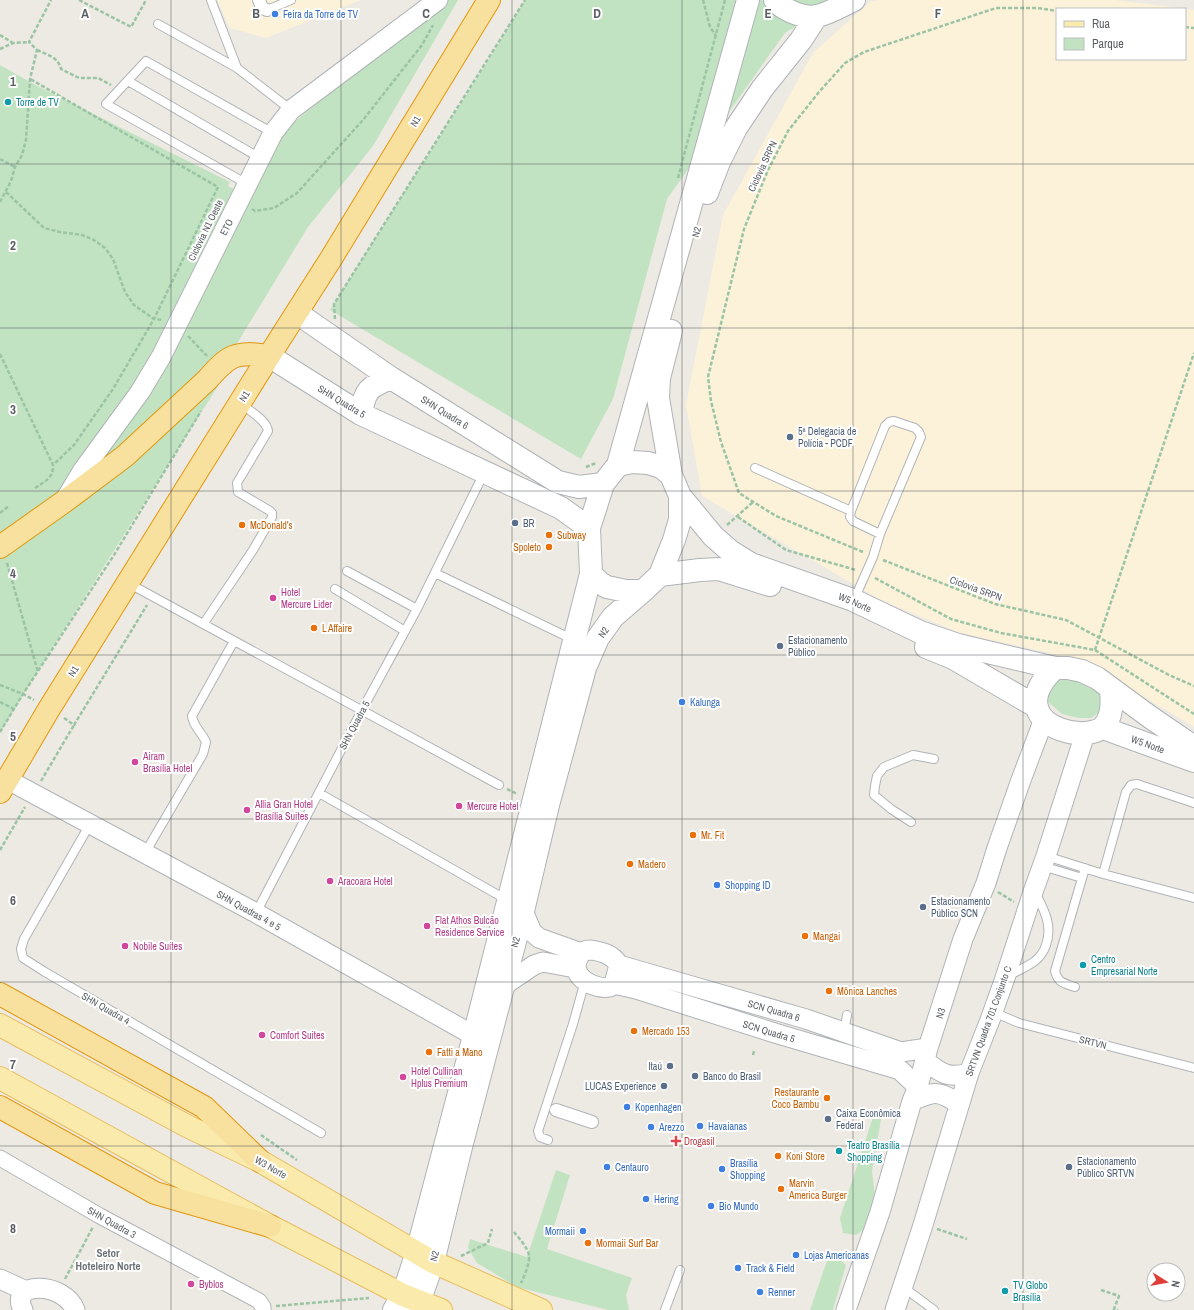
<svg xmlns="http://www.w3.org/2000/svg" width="1194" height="1310" font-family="'Archivo Narrow',sans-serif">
	<rect width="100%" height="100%" fill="#edeae3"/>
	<!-- commercial -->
	<path fill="#fcf2d9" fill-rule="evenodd" d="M217,0h144l-95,38 -36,-10z
		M878,0h237l79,10v717l-109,-66 -125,-28 -81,-34 -177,-103 -16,-91 37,-190 90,-162 58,-52zM1057,9h128v50h-128z"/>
	<!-- green -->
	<path fill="#c2e3c1" d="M448,0h10l-85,146 -65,81 -92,151 19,-19 -194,307 -41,67v-668l39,22 191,95 -2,4 22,11 38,-70 152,-123z
		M525,0h313l-53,33 -118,166 -54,200 -32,60 -251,-149 163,-257z
		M1064,672l32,12 8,16 -3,11 -10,7h-12l-17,-4 -15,-13 3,-24z
		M875,1111l7,3 -10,57 3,25 -9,32 -10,7 -13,-2 -3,-15z
		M556,1170l14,5 -23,74 85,29 -6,17 3,15h-21l-91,-23 -40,-24 -9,-15 2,-9 57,18z
		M830,1252l16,13 -13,45h-23z"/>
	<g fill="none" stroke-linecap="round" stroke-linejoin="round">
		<defs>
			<path id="service" d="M211,0l26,68
				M267,10l24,-10
				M158,24l79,44 54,42
				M128,81l132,77
				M247,184l-141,-80 40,-43 127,72
				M755,468l96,43
				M435,573l139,67
				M128,583l371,202
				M335,589l70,42
				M854,600l19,-43 7,-23 41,-97 -2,-5 -4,-4 -21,-7 -5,1 -4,4 -34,85 -1,6 3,4 27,13
				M417,609l67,-136
				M204,623l49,-73 19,-33v-4l-2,-2 -32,-19 -1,-9 31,-52c-1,-11 -20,-21 -28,-28
				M319,793l188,107
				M911,822l-20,-13 -17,-14 1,-9 2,-10 7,-9 29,-12 21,4
				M90,824l-66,115 -3,10 2,9 22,14 276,161
				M145,853l58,-99 3,-12c-4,-9 -13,-16 -14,-26l42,-75
				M1046,856l57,18 91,24
				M1043,865l6,3 33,10
				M1103,874l23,-82 5,-7 6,-1 57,19
				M256,913l106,-203 55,-101 -70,-38
				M1008,976c9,-5 19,-9 27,-15 5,-4 9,-10 11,-16 7,-20 -2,-35 -11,-53
				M1075,987c-11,-4 -17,-4 -20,-16l30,-103
				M993,1012l26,11 175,45
				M844,1032l3,-17
				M548,1140l-8,-3 -2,-6 35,-107 12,-43
				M903,1287l31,23
				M665,1310l15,-40"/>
			<path id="pedestrian" d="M259,0l3,8 5,2
				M556,1110l36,12"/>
			<path id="minor" d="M0,1158l100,58 159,85 4,6v3"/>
			<path id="tertiary" d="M65,500l18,-30 57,-78 21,-35 112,-224 18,-23 147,-110
				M8,780l248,133 231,130
				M523,911l9,21 7,6 42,15
				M591,950c12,2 21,4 28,15l-5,19c-1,1 -3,3 -5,3 -13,3 -38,-9 -32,-26 1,-2 3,-7 4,-8 2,-2 7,-3 10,-3z
				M619,965l187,54 95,33 27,-4
				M614,984l22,5 142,45 122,36 18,17
				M503,986l31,-21 9,-3 32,6
				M925,1061c16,12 23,18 44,12
				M912,1101c22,-10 26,-11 47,3
				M0,1279l26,12
				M23,1310c-15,-30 42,-28 52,0
				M846,1310l34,-98 32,-111 6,-14 10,-39 35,-109 23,-56 11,-35 24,-68 23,-61
				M895,1310l28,-85 46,-152 21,-53 15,-42 29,-89 12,-33 39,-122"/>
			<path id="secondary" d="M775,0c8,10 29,19 42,16 11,-2 26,-11 37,-16
				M707,193l12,-31 17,-34 26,-39 39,-49 15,-23
				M297,313l94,65 167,104 21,5 24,-3
				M671,331l-12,47 -1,20 13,77
				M269,356l92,58 200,94 28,20
				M361,414c4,-24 7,-27 30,-36
				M618,465l14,-3 16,1 13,4 10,8 9,21v24l-6,20 -14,35 -17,16h-17l-19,-4 -7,-4 -9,-9 -2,-46 14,-44 15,-19 130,-465
				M680,496l33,40 17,15 21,13 102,36 67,32 38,13 97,23h13l14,3 15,7 53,39 44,30
				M660,575l40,-5 19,-1 51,16
				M926,647l27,11 84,49
				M1055,668c-11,10 -22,24 -18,40 6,21 38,28 55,24 4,-1 9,-2 11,-5 10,-10 9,-26 8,-38
				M1103,728l91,33
				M394,1310l9,-15 14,-43 57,-216 117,-462
				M414,1310l5,-8 14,-40 28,-115 62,-236 25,-106 37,-137 13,-30 15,-21 30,-26"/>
			<path id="primary" d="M0,1025l187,101 73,35 173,101 108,48
				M0,1078l270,148 133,69 38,15"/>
			<path id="trunk" d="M0,547l65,-46 60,-45 82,-76c22,-25 28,-29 62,-24
				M0,792l49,-83 220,-353 63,-99 157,-257
				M0,994l204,113 56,54
				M0,1107l155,86 115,33"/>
		</defs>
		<!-- service casing -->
		<use href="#service" stroke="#b0b4b7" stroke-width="10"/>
		<!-- pedestrian casing -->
		<use href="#pedestrian" stroke="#b0b4b7" stroke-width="14"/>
		<!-- minor casing -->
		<use href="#minor" stroke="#b0b4b7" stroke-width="17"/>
		<!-- tertiary casing -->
		<use href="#tertiary" stroke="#b0b4b7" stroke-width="21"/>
		<!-- secondary casing -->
		<use href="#secondary" stroke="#afb3b7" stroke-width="24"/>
		<!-- primary casing -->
		<use href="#primary" stroke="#e9bd60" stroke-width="24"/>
		<!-- trunk casing -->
		<use href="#trunk" stroke="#e3970d" stroke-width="24"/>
		<!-- path -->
		<path stroke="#9ac4a4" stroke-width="2.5" stroke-dasharray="4 2" stroke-linecap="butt" d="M79,0l52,27 15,-27
			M703,0l7,27 6,9
			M1185,27l9,1
			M0,35l13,8
			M0,49l13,-6 16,-1
			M37,50c11,5 21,7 24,19l18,9h19l13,7
			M0,159l15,8
			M678,178l47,-178
			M6,192l38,36 16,4 22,3 12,5 11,8 8,11 12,33 9,13 20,14 9,1
			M0,202l11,-21 4,-14 7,-12 4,-15 4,-61 7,-29 -8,-8 22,-42
			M252,209l3,2 19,-3 23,-15 66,-73 59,-75 11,-20
			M335,319l-1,-15 191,-304
			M188,336l19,20
			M0,354l53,111 21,-20 39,-56 41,-70 64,-132 -188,-108
			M586,467l10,-4
			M35,488c9,-6 19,-10 18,-23
			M0,513l9,-7
			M738,517l48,33 70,20
			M727,525l26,-23
			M863,552l-87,-36 -37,-23 -18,-51 -10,-41 -3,-24 36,-148 24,-59 20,-39 31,-39 26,-29 19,-11 132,-44h42l19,3
			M883,560l112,44 71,16 103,55 25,11
			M7,563l31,109
			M875,578l76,41 50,14 94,17 99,64
			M1095,650l99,-297
			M0,685l23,9 11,6
			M0,702l14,7
			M64,718l10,7 73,-120
			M0,732l23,-38 91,-139 87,-144
			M41,781l33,-56
			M507,789l10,5
			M0,850l25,-43
			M998,892l16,10
			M753,1055l1,-4
			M261,1135l36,25
			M937,1229l30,10
			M514,1232c4,5 15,17 15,24 1,7 -5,21 -8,27
			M461,1256l27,-13 4,-14
			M65,1279l28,-52
			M1101,1290l18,6 -5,13 4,1
			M276,1306l93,-8"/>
		<!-- service -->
		<use href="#service" stroke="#fff" stroke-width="8"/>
		<!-- pedestrian -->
		<use href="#pedestrian" stroke="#fff" stroke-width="12"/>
		<!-- minor -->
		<use href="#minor" stroke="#fff" stroke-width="15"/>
		<!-- tertiary -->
		<use href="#tertiary" stroke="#fff" stroke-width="19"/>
		<!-- secondary -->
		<use href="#secondary" stroke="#fff" stroke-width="22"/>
		<!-- primary -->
		<use href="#primary" stroke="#faeaab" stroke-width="22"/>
		<!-- trunk -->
		<use href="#trunk" stroke="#f8e19e" stroke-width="22"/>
	</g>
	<!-- grid -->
	<path fill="none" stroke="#5b5f63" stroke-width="1" stroke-opacity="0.55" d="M171,0v1310M341,0v1310M512,0v1310M682,0v1310M853,0v1310M1023,0v1310M0,164h1194M0,328h1194M0,491h1194M0,655h1194M0,819h1194M0,982h1194M0,1146h1194"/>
	<!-- markers -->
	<g fill="#3f7fe0" stroke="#fff" stroke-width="1.5">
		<circle cx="275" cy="14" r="4"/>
		<circle cx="682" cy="702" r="4"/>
		<circle cx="717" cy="885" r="4"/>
		<circle cx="627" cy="1107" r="4"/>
		<circle cx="700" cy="1126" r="4"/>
		<circle cx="651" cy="1127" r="4"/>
		<circle cx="607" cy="1167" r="4"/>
		<circle cx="722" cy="1169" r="4"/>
		<circle cx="646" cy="1199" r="4"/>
		<circle cx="711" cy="1206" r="4"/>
		<circle cx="583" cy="1231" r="4"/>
		<circle cx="796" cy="1255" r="4"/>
		<circle cx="738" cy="1268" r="4"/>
		<circle cx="760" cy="1292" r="4"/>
	</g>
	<g fill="#0f9aa8" stroke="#fff" stroke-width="1.5">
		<circle cx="8" cy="102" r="4"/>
		<circle cx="1083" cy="965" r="4"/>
		<circle cx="839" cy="1151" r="4"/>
		<circle cx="1005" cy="1291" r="4"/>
	</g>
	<g fill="#5c6f8a" stroke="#fff" stroke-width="1.5">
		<circle cx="790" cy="437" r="4"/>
		<circle cx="515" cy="523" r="4"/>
		<circle cx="780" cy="646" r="4"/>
		<circle cx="923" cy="907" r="4"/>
		<circle cx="670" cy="1066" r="4"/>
		<circle cx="695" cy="1076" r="4"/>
		<circle cx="664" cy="1086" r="4"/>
		<circle cx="828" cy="1119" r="4"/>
		<circle cx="1069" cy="1167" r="4"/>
	</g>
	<g fill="#e8710a" stroke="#fff" stroke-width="1.5">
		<circle cx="242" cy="525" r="4"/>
		<circle cx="549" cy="535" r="4"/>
		<circle cx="549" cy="547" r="4"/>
		<circle cx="314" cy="628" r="4"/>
		<circle cx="693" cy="835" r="4"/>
		<circle cx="630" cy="864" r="4"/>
		<circle cx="805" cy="936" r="4"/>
		<circle cx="829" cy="991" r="4"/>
		<circle cx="634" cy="1031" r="4"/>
		<circle cx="429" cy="1052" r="4"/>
		<circle cx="827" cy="1098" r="4"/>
		<circle cx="778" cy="1156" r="4"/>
		<circle cx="781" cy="1189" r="4"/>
		<circle cx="588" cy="1243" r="4"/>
	</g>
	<g fill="#d1479c" stroke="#fff" stroke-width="1.5">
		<circle cx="273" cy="598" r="4"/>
		<circle cx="135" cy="762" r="4"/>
		<circle cx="459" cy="806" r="4"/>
		<circle cx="247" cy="810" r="4"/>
		<circle cx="330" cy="881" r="4"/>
		<circle cx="427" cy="926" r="4"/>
		<circle cx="125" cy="946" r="4"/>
		<circle cx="262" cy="1035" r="4"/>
		<circle cx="403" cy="1077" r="4"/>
		<circle cx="191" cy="1284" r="4"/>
	</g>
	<path fill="#e0444e" stroke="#fff" stroke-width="1.5" d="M674 1135h4v4h4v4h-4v4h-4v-4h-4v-4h4z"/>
	<g text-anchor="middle" stroke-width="4" stroke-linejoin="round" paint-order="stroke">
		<!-- shop labels -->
		<g font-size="10" fill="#366cbe" stroke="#fff" text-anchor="start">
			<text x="283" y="18">Feira da Torre de TV</text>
			<text x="690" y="706">Kalunga</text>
			<text x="725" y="889">Shopping ID</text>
			<text x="635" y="1111">Kopenhagen</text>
			<text x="708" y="1130">Havaianas</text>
			<text x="659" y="1131">Arezzo</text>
			<text x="730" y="1167">Brasília<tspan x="730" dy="12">Shopping</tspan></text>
			<text x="615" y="1171">Centauro</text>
			<text x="654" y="1203">Hering</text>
			<text x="719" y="1210">Bio Mundo</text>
			<text x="575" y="1235" text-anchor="end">Mormaii</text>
			<text x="804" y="1259">Lojas Americanas</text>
			<text x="746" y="1272">Track &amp; Field</text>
			<text x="768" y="1296">Renner</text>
		</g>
		<!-- culture labels -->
		<g font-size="10" fill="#0d838f" stroke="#fff" text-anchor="start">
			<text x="16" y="106">Torre de TV</text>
			<text x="1091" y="963">Centro<tspan x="1091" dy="12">Empresarial Norte</tspan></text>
			<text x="847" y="1149">Teatro Brasília<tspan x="847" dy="12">Shopping</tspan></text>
			<text x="1013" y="1289">TV Globo<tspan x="1013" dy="12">Brasília</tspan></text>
		</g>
		<!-- street labels -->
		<g font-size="10" fill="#5b5f63" stroke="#fff">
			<text transform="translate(415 121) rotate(-59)" y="4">N1</text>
			<text transform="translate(762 166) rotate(-65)" y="4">Ciclovia SRPN</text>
			<text transform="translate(226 227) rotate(-63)" y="4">ETO</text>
			<text transform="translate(205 230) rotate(-64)" y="4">Ciclovia N1 Oeste</text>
			<text transform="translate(696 232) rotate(-75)" y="4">N2</text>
			<text transform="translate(244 396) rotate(-58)" y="4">N1</text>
			<text transform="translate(342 401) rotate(31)" y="4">SHN Quadra 5</text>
			<text transform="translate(445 412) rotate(32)" y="4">SHN Quadra 6</text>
			<text transform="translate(976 588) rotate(20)" y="4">Ciclovia SRPN</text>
			<text transform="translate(855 602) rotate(23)" y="4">W5 Norte</text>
			<text transform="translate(603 632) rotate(-55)" y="4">N2</text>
			<text transform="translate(73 671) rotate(-58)" y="4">N1</text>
			<text transform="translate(354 725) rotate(-62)" y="4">SHN Quadra 5</text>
			<text transform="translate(1148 744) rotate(20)" y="4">W5 Norte</text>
			<text transform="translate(249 910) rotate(29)" y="4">SHN Quadras 4 e 5</text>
			<text transform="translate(515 942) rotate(-76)" y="4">N2</text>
			<text transform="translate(106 1008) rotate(30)" y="4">SHN Quadra 4</text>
			<text transform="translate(774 1010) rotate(16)" y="4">SCN Quadra 6</text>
			<text transform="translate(940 1013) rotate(-72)" y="4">N3</text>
			<text transform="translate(988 1021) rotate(-70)" y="4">SRTVN Quadra 701 Conjunto C</text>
			<text transform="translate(769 1031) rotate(17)" y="4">SCN Quadra 5</text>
			<text transform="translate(1093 1042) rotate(14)" y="4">SRTVN</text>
			<text transform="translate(271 1167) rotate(29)" y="4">W3 Norte</text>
			<text transform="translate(112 1222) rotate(29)" y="4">SHN Quadra 3</text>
			<text transform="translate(434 1256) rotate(-75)" y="4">N2</text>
		</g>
		<!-- service labels -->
		<g font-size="10" fill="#4e5e75" stroke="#fff" text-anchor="start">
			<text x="798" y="435">5ª Delegacia de<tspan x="798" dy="12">Polícia - PCDF</tspan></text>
			<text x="523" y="527">BR</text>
			<text x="788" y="644">Estacionamento<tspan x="788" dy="12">Público</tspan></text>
			<text x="931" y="905">Estacionamento<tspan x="931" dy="12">Público SCN</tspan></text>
			<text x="662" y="1070" text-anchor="end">Itaú</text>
			<text x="703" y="1080">Banco do Brasil</text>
			<text x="656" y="1090" text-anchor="end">LUCAS Experience</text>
			<text x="836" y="1117">Caixa Econômica<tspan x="836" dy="12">Federal</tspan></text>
			<text x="1077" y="1165">Estacionamento<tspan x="1077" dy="12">Público SRTVN</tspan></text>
		</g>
		<!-- food labels -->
		<g font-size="10" fill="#c56008" stroke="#fff" text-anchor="start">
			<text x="250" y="529">McDonald's</text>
			<text x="557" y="539">Subway</text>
			<text x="541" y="551" text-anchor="end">Spoleto</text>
			<text x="322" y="632">L Affaire</text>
			<text x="701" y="839">Mr. Fit</text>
			<text x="638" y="868">Madero</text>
			<text x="813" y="940">Mangai</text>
			<text x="837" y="995">Mônica Lanches</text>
			<text x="642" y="1035">Mercado 153</text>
			<text x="437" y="1056">Fatti a Mano</text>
			<text x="819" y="1096" text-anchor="end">Restaurante<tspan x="819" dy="12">Coco Bambu</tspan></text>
			<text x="786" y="1160">Koni Store</text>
			<text x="789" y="1187">Marvin<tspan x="789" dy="12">America Burger</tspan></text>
			<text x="596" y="1247">Mormaii Surf Bar</text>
		</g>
		<!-- hotel labels -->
		<g font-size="10" fill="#b23c85" stroke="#fff" text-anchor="start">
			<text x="281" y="596">Hotel<tspan x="281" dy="12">Mercure Lider</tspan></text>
			<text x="143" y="760">Airam<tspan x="143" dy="12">Brasília Hotel</tspan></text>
			<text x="255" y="808">Allia Gran Hotel<tspan x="255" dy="12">Brasília Suites</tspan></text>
			<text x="467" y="810">Mercure Hotel</text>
			<text x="338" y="885">Aracoara Hotel</text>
			<text x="435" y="924">Flat Athos Bulcão<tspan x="435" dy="12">Residence Service</tspan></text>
			<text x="133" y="950">Nobile Suítes</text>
			<text x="270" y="1039">Comfort Suites</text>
			<text x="411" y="1075">Hotel Cullinan<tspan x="411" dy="12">Hplus Premium</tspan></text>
			<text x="199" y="1288">Byblos</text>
		</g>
		<!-- health labels -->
		<g font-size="10" fill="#be3a42" stroke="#fff" text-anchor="start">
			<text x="684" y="1145">Drogasil</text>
		</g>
		<!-- neighbourhood labels -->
		<g font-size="11" font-weight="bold" fill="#6c7175" stroke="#fff">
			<text x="108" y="1257">Setor<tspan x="108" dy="13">Hoteleiro Norte</tspan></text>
		</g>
	</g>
	<g font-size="13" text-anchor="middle" font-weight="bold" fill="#5b5f63" stroke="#fff" stroke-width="4" stroke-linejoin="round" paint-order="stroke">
		<text x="85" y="18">A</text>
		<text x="256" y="18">B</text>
		<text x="426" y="18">C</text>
		<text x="597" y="18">D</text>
		<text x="768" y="18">E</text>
		<text x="938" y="18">F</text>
		<text x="13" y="86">1</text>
		<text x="13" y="250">2</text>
		<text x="13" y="414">3</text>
		<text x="13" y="578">4</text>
		<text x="13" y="741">5</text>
		<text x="13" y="905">6</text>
		<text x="13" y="1069">7</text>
		<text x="13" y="1233">8</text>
	</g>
	<!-- legend -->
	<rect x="1056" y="8" width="130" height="52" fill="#ffffff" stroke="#bdbfc1"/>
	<rect x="1064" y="21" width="20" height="6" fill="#faeaab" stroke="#bdbfc1"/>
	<text x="1092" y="28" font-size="12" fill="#5b5f63">Rua</text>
	<rect x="1064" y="38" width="20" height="12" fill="#c2e3c1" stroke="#bdbfc1"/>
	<text x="1092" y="48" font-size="12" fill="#5b5f63">Parque</text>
	<!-- north arrow -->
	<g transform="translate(1166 1282) rotate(101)"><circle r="19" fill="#ffffff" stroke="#bdbfc1"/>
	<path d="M0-3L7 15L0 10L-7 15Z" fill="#df3d37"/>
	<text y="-6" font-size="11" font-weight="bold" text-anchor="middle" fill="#5b5f63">N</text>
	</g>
</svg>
